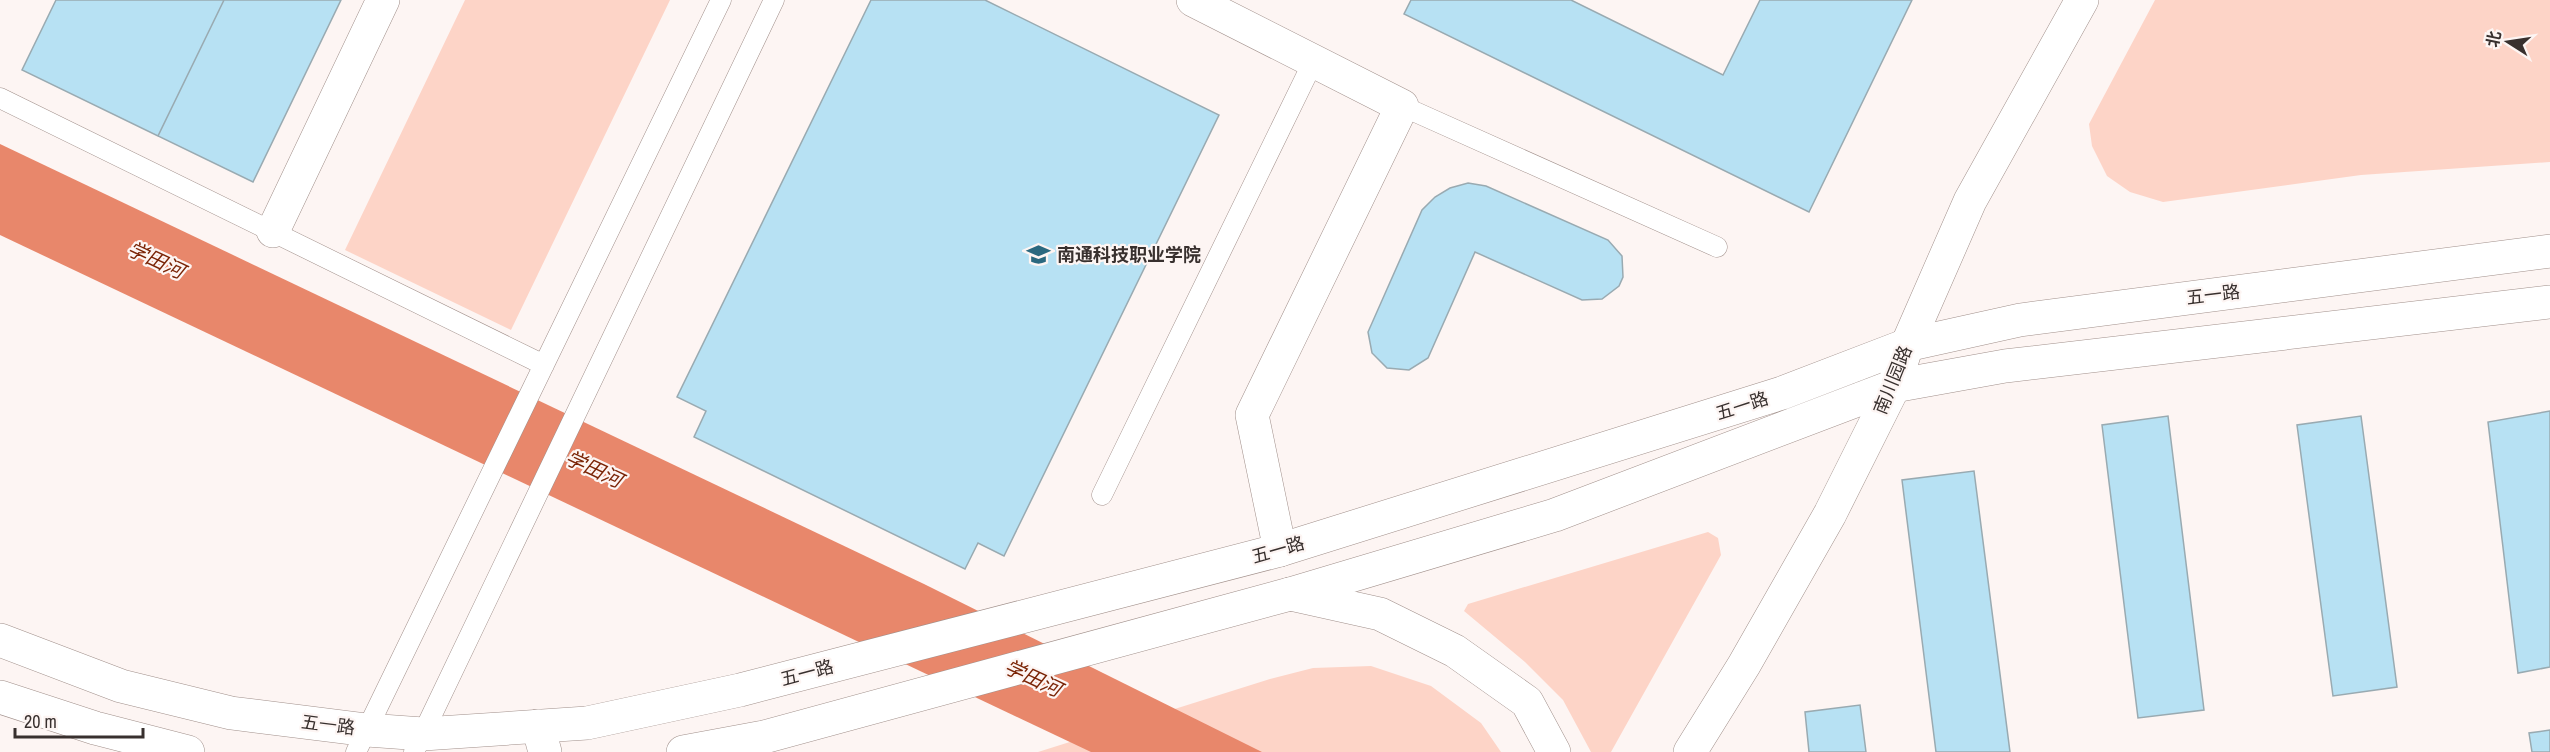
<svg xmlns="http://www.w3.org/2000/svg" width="2550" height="752" font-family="'Archivo Narrow','Noto Sans SC',sans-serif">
	<rect width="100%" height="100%" fill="#fdf5f3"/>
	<!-- green -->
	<path fill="#fdd4c7" d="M465,0h205l-159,330 -166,-80z
		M2155,0h395v162l-189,13 -198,27 -33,-10 -23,-16 -15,-30 -3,-22z
		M1708,532l10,6 3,17 -110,197h-20l-28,-52 -38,-38 -61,-51 4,-7z
		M1371,666l60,20 50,37 20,29h-463l232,-73 43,-11z"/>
	<!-- water -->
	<path fill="#e8876b" d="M0,144l924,440 338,168h-171l-1091,-517z"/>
	<!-- building -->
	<path fill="#b7e1f3" stroke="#99aab1" stroke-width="1.5" d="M56,0h168l-66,136 -136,-66z
		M224,0h117l-88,182 -95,-46z
		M871,0h114l234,115 -215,441 -26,-13 -13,26 -271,-132 12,-26 -29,-14z
		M1411,0h160l152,75 37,-75h152l-103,212 -405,-198z
		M1468,183l18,3 122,54 14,16 1,21 -4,9 -17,13 -20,1 -107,-48 -47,106 -19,12 -22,-2 -15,-15 -4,-21 54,-122 13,-13 15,-9z
		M2550,411v256l-32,6 -30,-251z
		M2168,416l36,294 -66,8 -36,-293z
		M2361,416l36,271 -64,9 -36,-271z
		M1974,471l36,281h-74l-34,-272z
		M1860,705l6,47h-57l-4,-40z
		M2550,730v22h-18l-3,-19z"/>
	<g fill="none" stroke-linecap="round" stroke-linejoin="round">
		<defs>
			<path id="service" d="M0,98l544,267
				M1402,106l315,141
				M1102,495l211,-433
				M356,752l365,-752
				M414,752l360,-752"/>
			<path id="minor" d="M1193,0l209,106 -150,309 28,135
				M273,231l110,-231
				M538,726l7,26"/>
			<path id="tertiary" d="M1290,594l90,20 75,37 72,51 27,50
				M1690,752l54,-87 86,-151 64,-128 13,-41 63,-144 112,-201"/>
			<path id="secondary" d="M0,640l121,46 110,27 136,17 56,4 164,-11 153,-33 540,-140 502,-157 125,-48 113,-25 530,-69
				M0,697l95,31 93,24
				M683,752l81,-15 526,-143 265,-79 339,-129 111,-20 545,-64"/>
		</defs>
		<!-- service casing -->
		<use href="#service" stroke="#a1908b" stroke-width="21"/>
		<!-- minor casing -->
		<use href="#minor" stroke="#a1908b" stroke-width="34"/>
		<!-- tertiary casing -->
		<use href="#tertiary" stroke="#a1908b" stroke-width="34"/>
		<!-- secondary casing -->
		<use href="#secondary" stroke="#a1908b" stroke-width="34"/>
		<!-- service -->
		<use href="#service" stroke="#fff" stroke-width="20"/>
		<!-- minor -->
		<use href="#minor" stroke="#fff" stroke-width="33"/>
		<!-- tertiary -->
		<use href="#tertiary" stroke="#fff" stroke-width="33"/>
		<!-- secondary -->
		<use href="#secondary" stroke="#fff" stroke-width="33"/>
	</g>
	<!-- icons -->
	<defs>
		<symbol id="university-bare" viewBox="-9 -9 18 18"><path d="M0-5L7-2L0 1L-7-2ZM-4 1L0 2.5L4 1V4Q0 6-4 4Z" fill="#2b687f" stroke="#fdf5f3" stroke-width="2.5" paint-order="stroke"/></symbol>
	</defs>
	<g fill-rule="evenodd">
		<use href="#university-bare" x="1022" y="238" width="33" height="33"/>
	</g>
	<g text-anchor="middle" stroke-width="4.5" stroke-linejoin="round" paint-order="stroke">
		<!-- poi labels -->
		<g font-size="18" font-weight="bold" fill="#38302e" stroke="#fdf5f3" text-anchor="start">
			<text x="1057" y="261">南通科技职业学院</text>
		</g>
		<!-- street labels -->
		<g font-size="18" fill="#38302e" stroke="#fdf5f3">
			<text transform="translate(2213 295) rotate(-7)" y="6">五一路</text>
			<text transform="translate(1893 380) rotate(-68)" y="6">南川园路</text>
			<text transform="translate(1742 406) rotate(-18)" y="6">五一路</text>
			<text transform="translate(1278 550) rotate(-16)" y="6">五一路</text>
			<text transform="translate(807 673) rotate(-15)" y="6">五一路</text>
			<text transform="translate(328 725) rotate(7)" y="6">五一路</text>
		</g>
		<!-- water labels -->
		<g font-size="20" font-style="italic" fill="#7b2507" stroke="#fdf5f3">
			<text transform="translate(156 260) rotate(25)" y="7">学田河</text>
			<text transform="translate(594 469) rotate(25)" y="7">学田河</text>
			<text transform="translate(1033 678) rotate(25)" y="7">学田河</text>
		</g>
	</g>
	<!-- north arrow -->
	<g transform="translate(2508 42) rotate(282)" stroke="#fdf5f3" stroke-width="4.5" paint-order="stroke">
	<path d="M0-4.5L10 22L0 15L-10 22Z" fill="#38302e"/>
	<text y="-9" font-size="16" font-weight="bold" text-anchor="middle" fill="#38302e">北</text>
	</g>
	<!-- scale -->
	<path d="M15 728v9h128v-9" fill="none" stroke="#38302e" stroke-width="3"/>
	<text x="24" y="728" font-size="18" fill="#38302e" stroke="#fdf5f3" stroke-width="4.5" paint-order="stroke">20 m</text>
</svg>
